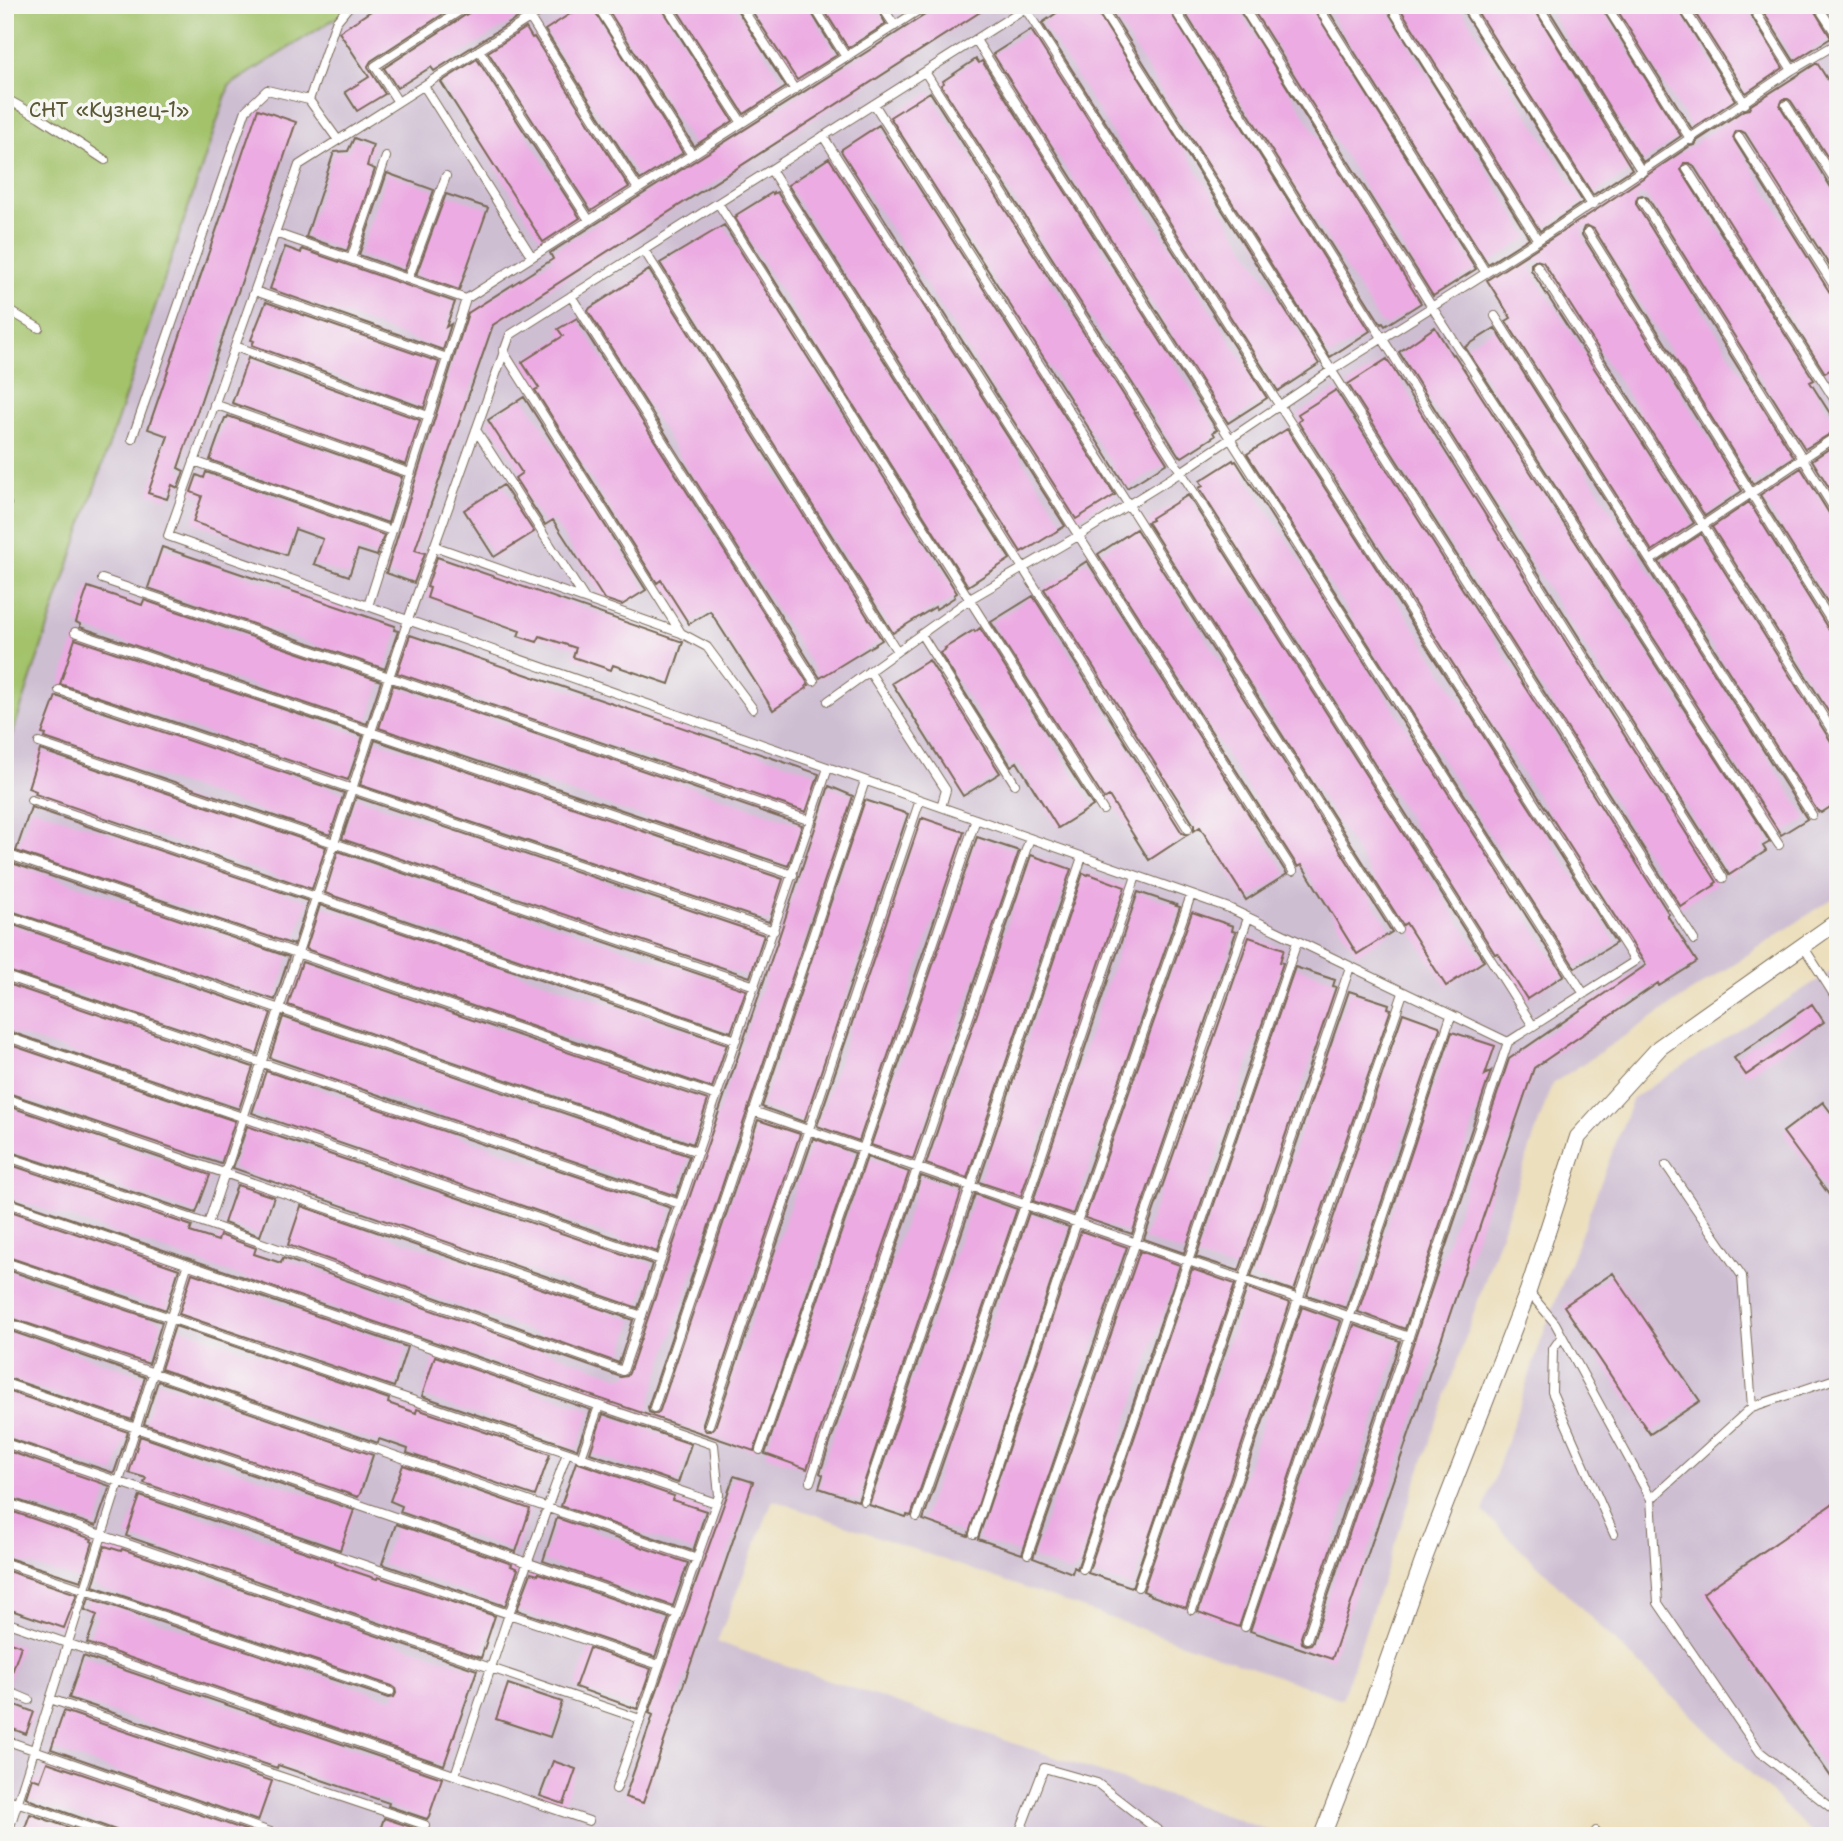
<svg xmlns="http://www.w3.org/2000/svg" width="1843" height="1841" font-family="'Shantell Sans',sans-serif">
	<rect width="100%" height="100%" fill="#f6f6f2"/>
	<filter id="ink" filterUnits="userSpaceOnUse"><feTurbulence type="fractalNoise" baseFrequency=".0143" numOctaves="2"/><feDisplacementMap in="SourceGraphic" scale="14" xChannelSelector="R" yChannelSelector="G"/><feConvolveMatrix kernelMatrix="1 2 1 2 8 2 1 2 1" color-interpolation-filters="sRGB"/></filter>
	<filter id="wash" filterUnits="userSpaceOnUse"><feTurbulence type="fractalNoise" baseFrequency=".00686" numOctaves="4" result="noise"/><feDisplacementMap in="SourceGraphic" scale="28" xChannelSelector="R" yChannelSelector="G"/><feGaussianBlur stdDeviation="1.57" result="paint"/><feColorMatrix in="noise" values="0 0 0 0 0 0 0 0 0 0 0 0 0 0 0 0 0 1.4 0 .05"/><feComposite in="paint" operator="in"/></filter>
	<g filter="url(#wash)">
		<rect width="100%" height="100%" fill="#ecdfbd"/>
		<!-- industrial -->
		<path fill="#cebed2" d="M356,5h1482v890l-286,189 -210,615 -569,-199 -56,142 557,190 -1,4h-1268v-1119l224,-631z
			M1838,967v869h-23l-332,-324 63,-186 87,-228z"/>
		<!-- green -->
		<path fill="#a3c26a" stroke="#6f7644" stroke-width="2" d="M5,5h351l-127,81 -224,670z"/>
		<g id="blocks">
			<!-- building -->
			<path fill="#ecabe2" d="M380,5h77l-86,56 -3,5 1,3 16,25 -28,17 -12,-19 24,-15 -30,-45z
				M475,5h37l7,12 -85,54 -3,-4 -34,21 -13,-20 89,-58z
				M584,5h7l92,148 -43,27 -95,-150z
				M605,5h55l73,116 -39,25z
				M674,5h60l52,82 -42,27z
				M748,5h59l30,50 -40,25z
				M821,5h54l11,19 -38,24z
				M933,5h58l-498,320 -78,225 10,3 -11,30 -28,-10 82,-260 85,-54 -3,-6 348,-221 33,-21z
				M1068,5h25l226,359 -41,27 -236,-368z
				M1107,5h59l204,326 -40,26z
				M1180,5h56l185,298 -36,23 -2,-3 -2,1z
				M1250,5h61l165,264 -43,27z
				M1325,5h59l145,233 -41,26z
				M1398,5h61l124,197 -43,29z
				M1473,5h59l100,164 -39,26z
				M1546,5h54l81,131 -38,26z
				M1614,5h62l59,95 -43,29z
				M1690,5h55l38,63 -37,25z
				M1759,5h52l20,33 -37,23z
				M526,28l6,10 2,-1 95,150 -38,24 -103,-159z
				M1031,30l236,368 -39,25 -235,-369z
				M477,59l103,159 -37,24 -102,-160z
				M976,59l3,4 3,-2 235,369 -4,2 2,4 -33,21 -2,-2 -1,1 -238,-371 3,-2 -1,-2z
				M1817,63l21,33v77l-47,-72 -3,-2h-5l-3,7 52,83 6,3v87l-93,-146 -4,-2h-5l-3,7 99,158 6,2v67l-13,8 -132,-208 -4,-2h-5l-3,7 133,210 -4,2 28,44v3l-33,20 -157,-251 -6,-3 -4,1 -2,5v3l158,253 -41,27 -159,-255 -6,-3 -4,1 -2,5v3l160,256 -37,25 -162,-254 -7,-2 -5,4v6l163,253 -42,28 -146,-230 5,-3 -24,-38 109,-70 94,-64 5,-1 2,-4 47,-31 5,-1 2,-4z
				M930,92l237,371 -40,25 -237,-371z
				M258,109l38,13 -118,346 6,3 -6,17 -6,-3 -5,14 -19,-6 20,-57 -20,-7z
				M879,125l236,370 -39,24 -235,-368 1,-1v-1z
				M354,138l19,7 -6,21 8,3 -28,82 -41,-14 28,-85 14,-1z
				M829,158l236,368 -40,25 -1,-1 -3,2 -233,-367z
				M387,173l47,17 -30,81 -45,-16z
				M773,192v2l4,-2 233,367 -42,27 -233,-368 2,-1 -1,-2z
				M446,194l42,14 -29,82 -43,-15z
				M724,225l233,368 -3,2 1,2 -19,12 -1,-2 -42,26 -233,-370z
				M285,247l16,6 1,-4 153,53 -9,25 5,-3 -8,26 -173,-61z
				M649,270l233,370 -62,38 -232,-367 2,-3z
				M266,302l173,60 -15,46 -172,-63 2,-4 -3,-1z
				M577,318l232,367 -3,1 1,2 -34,22 -63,-99 -21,13 -28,-44 -4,3 -122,-193 4,-2 -17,-26 41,-26 -5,-7z
				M1435,327l17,28 2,-1 316,488 -7,4 3,5 -37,24 -330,-523z
				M1495,328l312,491 -26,16 -316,-488z
				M248,358l172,62 -14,45 -174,-62z
				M1387,359l330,523 -3,2 1,1 -34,22 -333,-523z
				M1336,390l333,524 -2,1 30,47 -38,24 -1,-3 -124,85 -202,591 -82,-28 104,-306 46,16 -99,296 1,6 4,2 5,-1 2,-3 196,-582 137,-94 -348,-543 3,-3 -3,-5z
				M524,397l122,193 -24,15 -18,-6 -51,-79 -8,5 -30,-47 7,-5 -34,-53z
				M228,416l174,61 -14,46 -178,-63 15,-42h2z
				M1287,429l329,514 -41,25 -328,-514z
				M1838,443v59l-26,-42z
				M1233,460l1,2 2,-1 328,514 -37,24 -29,-46 -3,1 -296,-466 4,-2 -3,-5z
				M1801,468l31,50 6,3v98l-78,-124z
				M206,472l178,63 -7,21 -19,-6 -9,26 -35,-12 9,-25 -28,-10 -9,26 -93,-33 9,-26 -11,-4 6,-17 7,3z
				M503,485l31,47 -40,25 -30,-47z
				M1188,495l296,466 -38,25 -40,-63 -3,2 -256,-403 5,-2 -1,-2z
				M1749,502l83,133 6,3v89l-126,-200z
				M1136,529l256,403 -35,22 -55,-89 -4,2 -200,-313z
				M1701,534l131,209 6,3v56l-17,11 -2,-2 -1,1 -159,-250z
				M162,547l233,79 -1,4 4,1 -13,38 -237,-81z
				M437,557l246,85 -14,42 -56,-19 -2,5 -38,-13 3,-9 -36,-12 -3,6 -19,-6 2,-5 -93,-33 3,-10 -3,-1z
				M1087,561l200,313 -41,26 -46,-73 -6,4v-6l-150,-236z
				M88,587l54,18 2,-5 237,81 -14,43 -287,-97v-3l-4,-2z
				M1033,596l149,237 5,2 -38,25 -40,-64 -5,3 -113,-177z
				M980,628l113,178 -35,22 -41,-66 -6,4 -71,-113 6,-4 -1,-1 29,-18 1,2z
				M410,635l409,139 -13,38 -409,-139z
				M75,639l288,97 -15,44 -288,-96z
				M929,660l71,113 -37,23 -71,-113z
				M393,685l409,140 -14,41 -409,-138z
				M56,696l288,97 -14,42 -285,-97 1,-3 -4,-1z
				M375,740l408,139 -14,43 -409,-137z
				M40,750l286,97 -14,42 -277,-95 1,-3 -8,-3z
				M829,786l24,10 -205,611 1,5 4,2 5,-1 2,-3 98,-290 42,14 -97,289v4l3,4h5l4,-4 98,-289 42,15 -101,298 -749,-255v-33l187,63 -2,6 28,9 2,-6 36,13 -2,6 27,9 2,-5 338,119 6,-1 2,-3 151,-439z
				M356,797l408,138 -14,42 -408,-138z
				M865,800l43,14 -104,308 -42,-15z
				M31,807l277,94 -14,44 -278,-94z
				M923,818l41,14 -105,309 -42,-15 104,-307h2z
				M977,837l42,14 -106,308 -42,-14z
				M338,851l408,139 -15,42 -406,-139z
				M1031,855l40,14 -104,309 -41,-14z
				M12,863l277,94 -14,43 -270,-91v-27z
				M1083,873l5,2 1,-1 36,13 -104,309 -42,-14z
				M1138,892l39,13 -1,1 4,1 -107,307 -40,-13z
				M320,905l407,139 -15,44 -406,-139z
				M1192,912l41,14 -1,5 4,1 -104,302 -47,-16z
				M5,922l266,91 -14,41 -252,-84z
				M1249,937l35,12 -4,13 3,1 -99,290 -40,-14z
				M302,962l406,138 -15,44 -405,-139z
				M1295,967l40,13 -2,6 3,1 -97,284 -43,-14z
				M5,983l248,84 -14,42 -234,-79z
				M1349,991l40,13 -1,4 3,1 -97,282 -43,-15z
				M1812,1004l12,18 -78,53 -12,-17z
				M1403,1013l36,13 1,2 -94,280 -39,-13z
				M283,1017l406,139 -13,40 -406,-138z
				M1452,1032l43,14 -10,29 6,-4 -86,258 -47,-17z
				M5,1043l230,78 -14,43 -216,-72z
				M266,1071l405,137 -14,44 -405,-139z
				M1823,1102l15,20v85l-55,-75z
				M5,1105l205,70 -14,38 -191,-63z
				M247,1126l405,138 -14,44 -405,-140z
				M867,1157l42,15 -102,297 -42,-15z
				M921,1176l41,14 -104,311 -39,-13 4,-13 -3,-2z
				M237,1185l37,12 -14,39 -36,-13z
				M975,1194l42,15 -106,307 -4,-1 -1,2 -37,-12z
				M301,1206l332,114 -14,43 -331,-118z
				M5,1209l174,60 -13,41 -161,-54z
				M1029,1213l40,14 -101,309 -45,-16z
				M1081,1231l46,16 -105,307 -44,-15z
				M1140,1251l40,14 -103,304 -3,-2 -2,6 -39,-15z
				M5,1269l157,53 -13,42 -144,-48z
				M1192,1269l43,15 -103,303 -44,-14z
				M192,1273l215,74 -13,40 -215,-73z
				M1613,1273l87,128 -50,33 -86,-128z
				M1247,1288l43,15 -104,305 -39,-14 1,-1 -5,-2z
				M1302,1307l39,14 -102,306 -41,-15z
				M175,1326l214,73 -1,4 28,10 1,-4 133,45 -15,42 -128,-43 1,-4 -29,-10 -1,4 -217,-74z
				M5,1329l140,48 -13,43 -127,-43z
				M435,1356l156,54 -14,39 -155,-53z
				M158,1381l215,74 -13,39 -2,3 -214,-73z
				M5,1390l123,42 -14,41 -109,-36z
				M603,1414l88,30 -13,39 -88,-30z
				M140,1436l214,74 -14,40 -196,-67 2,-5 -17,-5z
				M5,1450l105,36 -14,40 -91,-30z
				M576,1462l98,34 -2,4 34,11 -13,40 -132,-45z
				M403,1465l127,44 -14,43 -116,-40 2,-6 -12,-5z
				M734,1476l19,6 -110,321 -18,-6 28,-82 -4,-2z
				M140,1496l195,66v2l15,6 27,9 1,-2 117,39 -14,42 -355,-122z
				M1838,1500v287l-135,-194z
				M5,1509l87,30 -1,2 2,1 -12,39 -76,-24z
				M557,1518l131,45 -15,43 -130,-45z
				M396,1524l116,40 -1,2 7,3 -13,37 -123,-42z
				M105,1546l16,5 1,-2 355,121 -33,95 -357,-122 10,-28 -12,-5 4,-12 299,100 6,-1 2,-4 -1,-5 -3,-2 -299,-100z
				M5,1570l72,24 -13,34 -59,-20z
				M531,1573l7,2v-2l131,45 -14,39 -138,-47z
				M5,1640l16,6 -13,38h-3z
				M589,1648l62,21 -14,40 -62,-22z
				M83,1656l356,121 3,1 -13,38 -2,3 -39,-13 1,-3 -111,-38 -1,3 -208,-70z
				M508,1684l54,18 -12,35 -54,-18z
				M5,1701l29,11 -8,22 -21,-8z
				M64,1711l208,70 -14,40 -207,-72z
				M553,1761l23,8 -12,35 -24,-8z
				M47,1762l207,71 -1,3h-133l-4,-6 -83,-29 -7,-4 6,-19 8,3z
				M30,1814l63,22h-71z
				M384,1818l39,13 -1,5h-44z"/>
		</g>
	</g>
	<g filter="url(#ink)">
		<use href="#blocks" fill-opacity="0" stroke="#796956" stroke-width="2"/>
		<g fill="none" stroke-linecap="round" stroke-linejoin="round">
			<defs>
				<path id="service" d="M550,5l-251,160 -131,371 1061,372 279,134 -201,597
					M597,5l95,150
					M666,5l76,118
					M740,5l55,85
					M813,5l33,52
					M881,5l14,21
					M1099,5l595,935
					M1172,5l551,873
					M1242,5l190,302 347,538
					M1317,5l169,268
					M1390,5l148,235
					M1465,5l127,200
					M1538,5l104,167
					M1606,5l85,135
					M1682,5l63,99
					M1751,5l41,65
					M1817,5l21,32
					M1025,8l610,953 -127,81
					M530,18l108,171
					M976,40l608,954
					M479,50l110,170
					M925,72l256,400 352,554
					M1834,74l4,5
					M424,86l108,171
					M5,98l34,19 66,43
					M309,100l27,-78 14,-17
					M398,102l-23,-36 94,-61
					M874,104l524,825
					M1786,105l52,80
					M823,136l470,735
					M1739,137l99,155
					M1687,169l151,236
					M771,170l417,659
					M1642,201l196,314
					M718,203l385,607
					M1588,232l250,400
					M275,233l191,66
					M644,250l253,401
					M351,259l35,-102
					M1537,266l166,259 135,215
					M408,279l38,-103
					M255,291l192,67
					M571,296l243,385
					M5,308l34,20
					M1495,316l317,499
					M235,346l193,70
					M214,404l196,69
					M476,430l109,169
					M132,439l114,-329 21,-20 42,10 29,40
					M194,461l198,70
					M5,504h2l-2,5
					M434,546l247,87 -178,-282
					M1651,560l187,-125
					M102,579l709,242
					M368,606l98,-307 461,-294
					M75,632l718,243
					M681,633l26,14 46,62
					M921,634l94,150
					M869,671l77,119 -5,17
					M59,690l715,241
					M828,701l142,-102 108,-63 103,-64 151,-102 206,-130 254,-170 46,-27
					M39,743l716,243
					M31,800l705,240
					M12,856l705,240
					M5,915l693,237
					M1803,946l35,55
					M5,976l675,228
					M5,1036l656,224
					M5,1098l637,218
					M753,1111l656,226
					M5,1156l203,68 415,147 205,-603
					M5,1202l709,243 5,50 -103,294
					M208,1224l200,-604 102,-285 520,-330
					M5,1262l711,241
					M1528,1291l27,32 96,176 7,104 102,149 78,61
					M5,1322l692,237
					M1562,1336l-9,13 -1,43 62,142
					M5,1383l672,231
					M1752,1407l86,-29
					M654,1408l211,-627
					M709,1425l211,-625
					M5,1443l654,222
					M760,1450l216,-631
					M581,1458l18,-52
					M810,1482l220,-644
					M1651,1499l101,-92 -10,-131 -76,-111
					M864,1501l218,-644
					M5,1502l635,217
					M917,1517l108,-312 111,-329
					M974,1534l103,-312 114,-327
					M1028,1554l220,-636
					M5,1563l385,129
					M1083,1569l214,-627
					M1138,1587l212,-620
					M1192,1610l211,-617
					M5,1622l584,199
					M1245,1627l206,-611
					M5,1690l24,10
					M50,1699l375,126
					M5,1740l277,96
					M455,1775l54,-161 58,-161
					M5,1798l109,38
					M678,1834l10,2
					M7,1836l180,-570
					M1018,1836l26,-68 53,15 68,53
					M1592,1836l4,-5"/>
				<path id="minor" d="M1322,1836l37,-94 66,-186 103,-265 50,-154 82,-90 178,-126"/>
			</defs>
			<!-- service casing -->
			<use href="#service" stroke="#796956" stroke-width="10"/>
			<!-- minor casing -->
			<use href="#minor" stroke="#796956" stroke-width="18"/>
			<!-- service -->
			<use href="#service" stroke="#fff" stroke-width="8"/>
			<!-- minor -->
			<use href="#minor" stroke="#fff" stroke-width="16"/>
		</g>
	</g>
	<g text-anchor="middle" stroke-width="7" stroke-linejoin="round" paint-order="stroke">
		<!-- park labels -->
		<g font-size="21" fill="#5a5835" stroke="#f6f6f2">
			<text x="109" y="117">СНТ «Кузнец-1»</text>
		</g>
	</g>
	<!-- margin -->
	<rect width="1843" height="1841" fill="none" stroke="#f6f6f2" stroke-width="28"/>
</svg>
